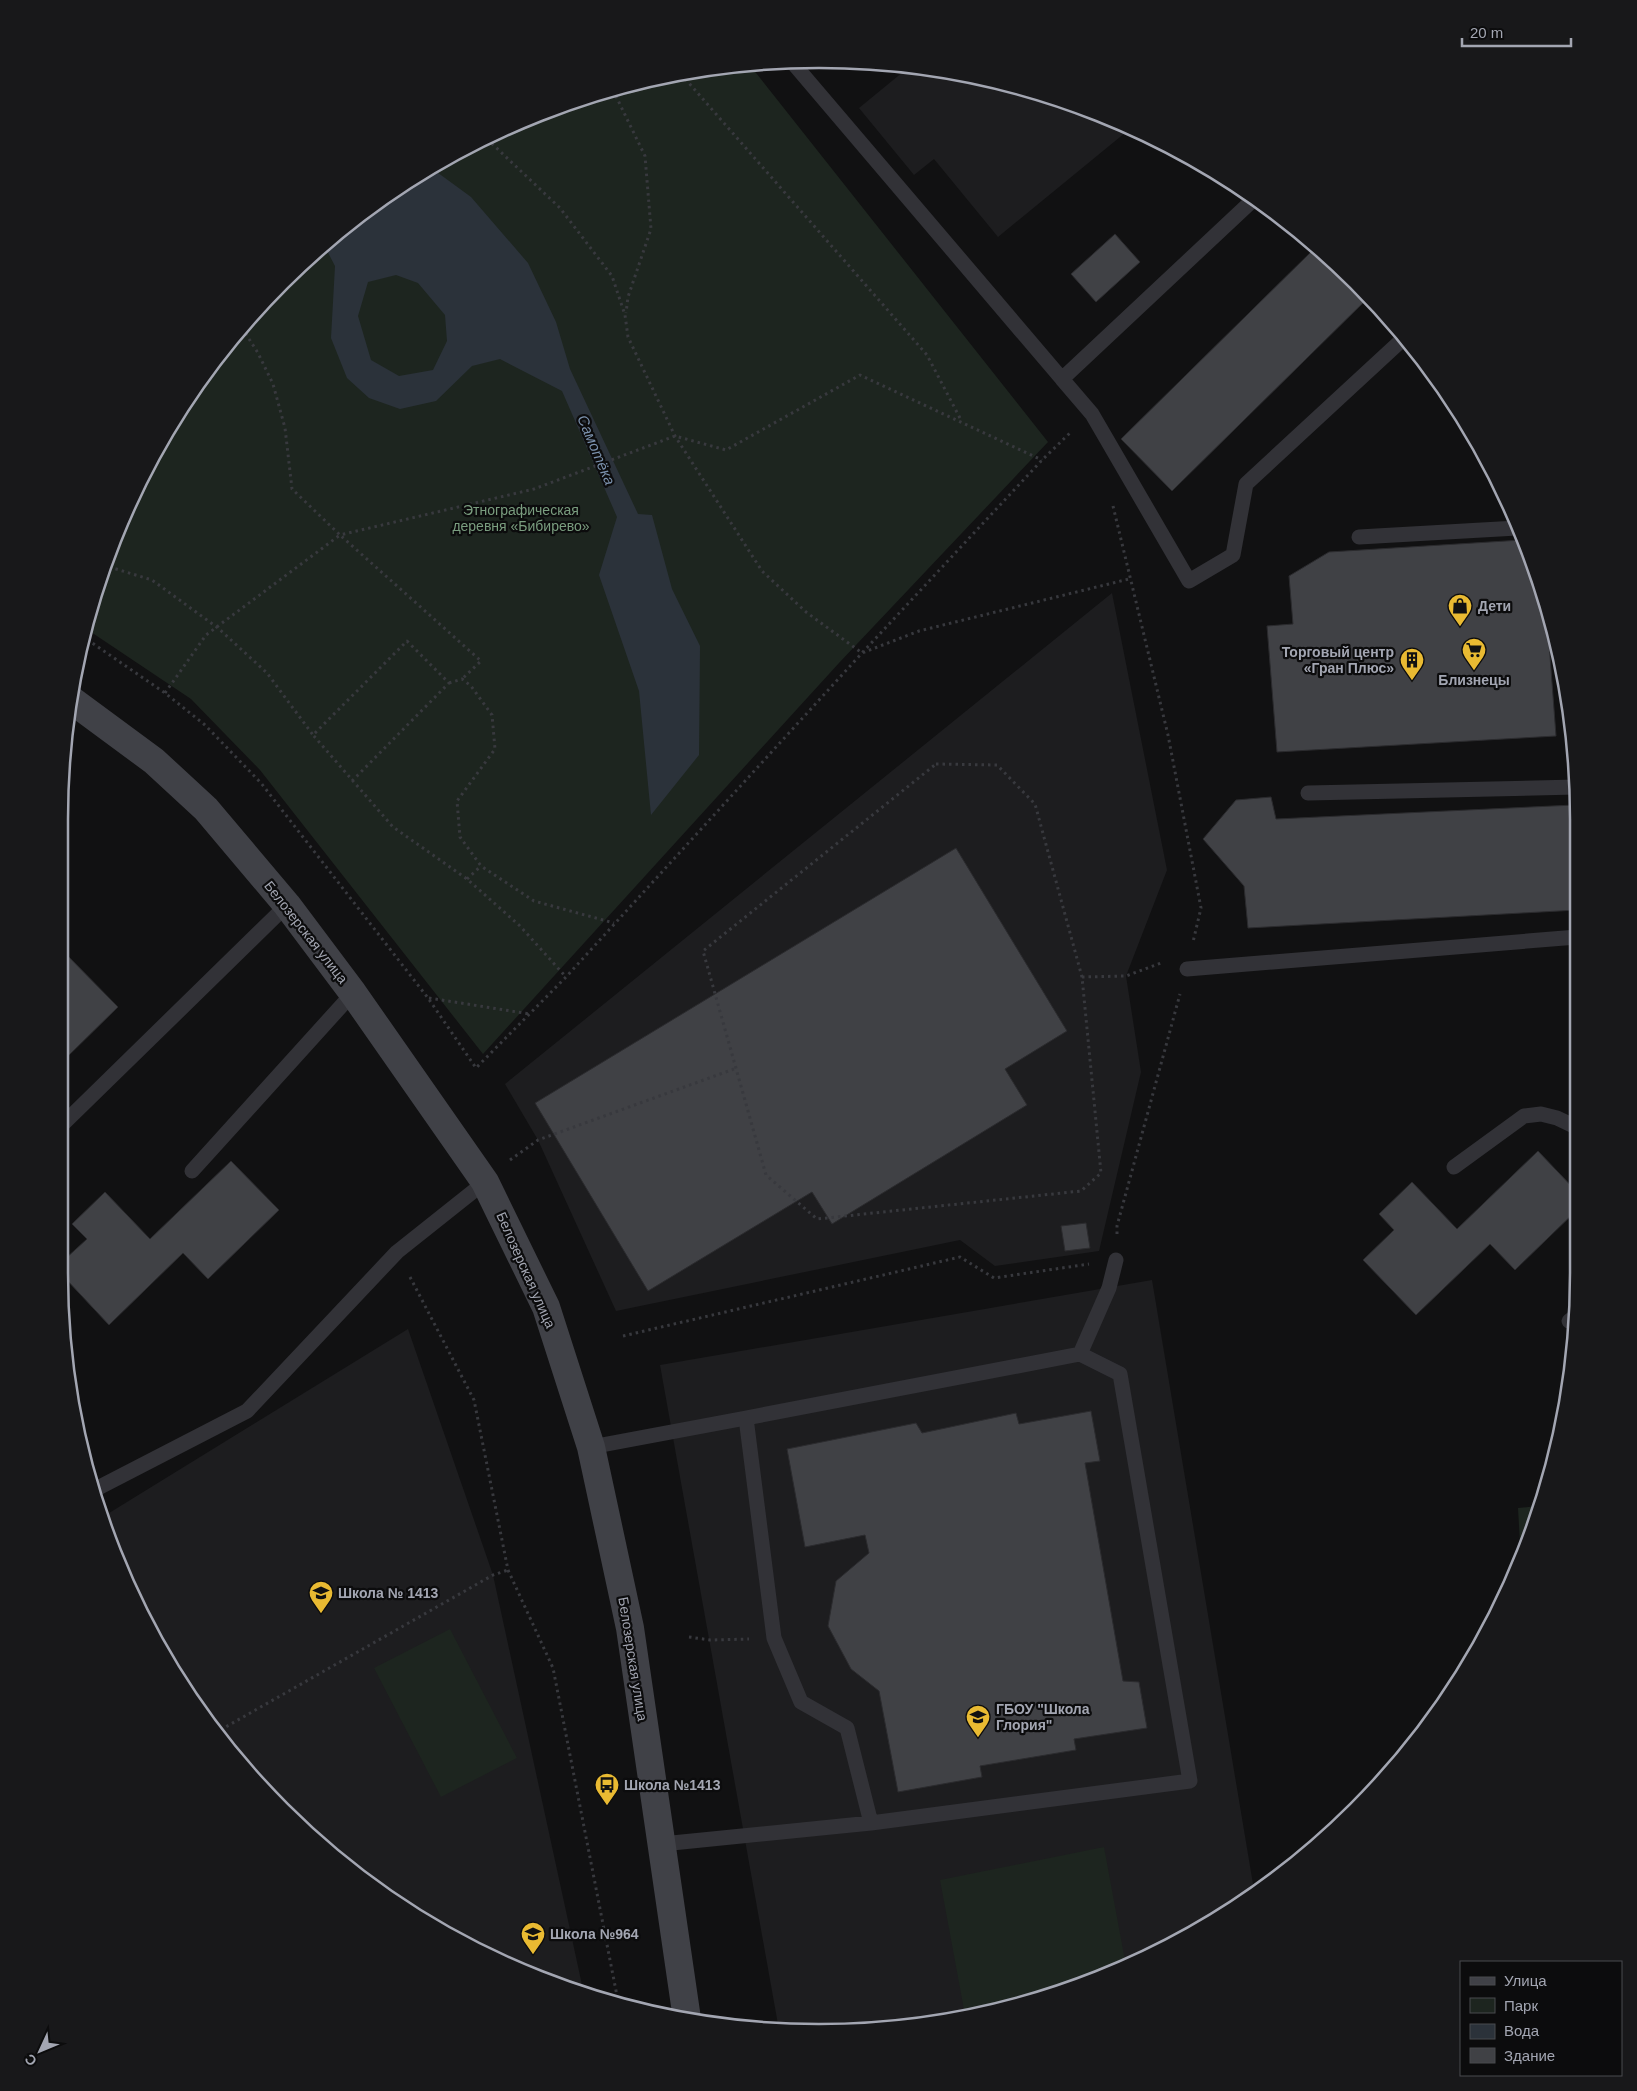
<svg xmlns="http://www.w3.org/2000/svg" width="1637" height="2091" font-family="Helvetica,sans-serif">
	<rect width="100%" height="100%" fill="#111112"/>
	<!-- built -->
	<path fill="#1d1d1f" d="M909,67l106,18 116,43 -133,109 -64,-78 -20,16 -55,-67z
		M1112,593l55,277 -41,106 15,96 -42,179 -104,15 -35,-26 -344,71 -78,-171 -33,-56z
		M1152,1280l102,610 -55,40 -89,44 -95,32 -97,20 -99,6 -40,-2 -119,-665z
		M408,1329l85,246 91,419 -56,-19 -89,-44 -83,-56 -75,-65 -65,-75 -55,-82 -44,-89 -16,-46z"/>
	<!-- green -->
	<path fill="#1d251f" d="M749,64l299,378 -209,221 -356,391 -223,-284 -69,-71 -106,-71 14,-54 61,-135 56,-83 102,-109 120,-86 136,-62 145,-34z
		M1538,1506l-17,54 -3,-52z
		M450,1629l67,129 -76,39 -67,-129z
		M1104,1847l22,119c-50,25 -106,38 -161,49l-25,-135z"/>
	<!-- water -->
	<path fill="#2b323a" fill-rule="evenodd" d="M430,167l41,30 57,66 28,59 14,47 68,145 14,1 20,74 28,57 -1,109 -48,60 -12,-124 -40,-116 18,-58 -55,-126 -62,-32 -28,7 -36,35 -36,8 -31,-11 -22,-20 -16,-40 4,-72 -12,-23zM396,275l22,8 27,32 2,26 -14,29 -34,6 -28,-16 -13,-44 10,-34z"/>
	<!-- building -->
	<path fill="#404145" stroke="#2b2b2e" d="M1115,234l25,28 -44,40 -25,-28z
		M1315,248l53,50 -196,193 -51,-52z
		M1522,540l16,35 8,28 10,133 -279,16 -10,-126 26,-2 -4,-48 40,-24z
		M1271,797l5,22 298,-14 3,28v77l-329,18 -4,-42 -41,-47 33,-39z
		M956,848l111,183 -62,38 22,36 -195,119 -20,-32 -164,99 -113,-188z
		M62,950l56,57 -55,54z
		M1538,1151l40,42v16l-63,61 -25,-26 -74,71 -53,-55 31,-30 -15,-16 33,-32 45,47z
		M231,1161l48,49 -71,69 -25,-26 -74,72 -44,-47 -1,-18 23,-21 -15,-15 33,-32 45,47z
		M1086,1223l4,25 -25,3 -4,-25z
		M1091,1411l9,50 -15,2 38,218 16,1 8,46 -73,11 2,11 -96,16 2,11 -84,15 -19,-101 -28,-22 -23,-43 8,-45 33,-28 -4,-18 -60,12 -18,-98 129,-26 6,10 94,-20 3,11z"/>
	<g fill="none" stroke-linecap="round" stroke-linejoin="round">
		<!-- path -->
		<path stroke="#38393e" stroke-width="3" stroke-dasharray="2.5 4" stroke-linecap="butt" d="M681,74l246,281 34,65
			M613,90l32,66 6,73 -23,68 -2,16
			M487,139l73,69 52,68 13,39 3,22 47,99 87,135 44,41 56,41 57,-22 210,-52
			M242,328l16,25 15,31 12,44 7,61 48,46 194,-46 141,-53 51,14 134,-75 182,85
			M1113,506l55,229 33,173 -8,34
			M103,565l49,15 66,48 49,45 46,62
			M82,636l83,57 40,32 56,58 167,215 48,70 90,-91 296,-324 180,-193 30,-29
			M449,683l13,-4 9,7 21,29 3,34 -38,52 3,36 21,29 53,35 80,22
			M165,693l41,-58 134,-100 141,126 -19,18
			M936,764l61,1 38,39 47,173 19,196 -20,18 -264,28 -51,-44 -63,-224z
			M352,781l97,-98 -42,-42 -94,94 80,92 74,52 53,47 46,51
			M467,879l14,-13
			M1082,977l44,-1 35,-13
			M429,998l101,16
			M510,1160l28,-20 196,-71
			M1117,1234v-8l63,-232
			M410,1277l64,123 34,170 45,98 66,338
			M623,1336l337,-79 34,21 95,-14
			M689,1637l21,3 39,-1
			M215,1733l278,-158 15,-5"/>
		<!-- lane -->
		<path stroke="#323237" stroke-width="15" d="M793,63l269,316 192,-180
			M1062,379l30,35 97,167 44,-26 13,-71 158,-146
			M1359,537l158,-9
			M1308,793l269,-6
			M1187,969l390,-32
			M63,1124l224,-219
			M1454,1167l70,-51 17,-2 16,4 21,10
			M192,1171l161,-178
			M1569,1321l5,-4
			M1080,1354l40,20 70,407 -319,42 -24,-95 -46,-26 -27,-64 -28,-220 334,-64 29,-66 7,-28
			M591,1447l155,-29
			M92,1491l155,-80 150,-159 88,-70
			M662,1844l209,-21"/>
		<!-- secondary -->
		<path stroke="#404147" stroke-width="28" d="M70,699l84,62 52,48 81,96 66,88 132,189 61,125 45,140 39,181 57,391"/>
	</g>
	<!-- icons -->
	<defs>
		<symbol id="shop-pin" viewBox="-11 -11 22 30"><path d="M0 17L-7.5 6A9.5 9.5 0 1 1 7.5 6Z" fill="#e9ba32" stroke="#0c0c0d"/><path d="M-5-2.5h2.3a2.7 3.5 0 0 1 5.4 0H5L5.5 6h-11ZM-1.5-2.5h3a1.5 2.3 0 0 0-3 0Z" fill="#111"/></symbol>
		<symbol id="supermarket-pin" viewBox="-11 -11 22 30"><path d="M0 17L-7.5 6A9.5 9.5 0 1 1 7.5 6Z" fill="#e9ba32" stroke="#0c0c0d"/><path d="M-6-5.5h2.5l.6 2H6L4.5 2H-2.5L-4.4-4H-6ZM-1.5 3.2a1.3 1.3 0 1 0 .1 0ZM3 3.2a1.3 1.3 0 1 0 .1 0Z" fill="#111"/></symbol>
		<symbol id="building-pin" viewBox="-11 -11 22 30"><path d="M0 17L-7.5 6A9.5 9.5 0 1 1 7.5 6Z" fill="#e9ba32" stroke="#0c0c0d"/><path d="M-4-6H4V6H1V3H-1V6H-4ZM-2.5-4.3h1.7v1.8h-1.7ZM.8-4.3h1.7v1.8H.8ZM-2.5-1h1.7V.8h-1.7ZM.8-1h1.7V.8H.8Z" fill="#111"/></symbol>
		<symbol id="school-pin" viewBox="-11 -11 22 30"><path d="M0 17L-7.5 6A9.5 9.5 0 1 1 7.5 6Z" fill="#e9ba32" stroke="#0c0c0d"/><path d="M0-5L7-2L0 1L-7-2ZM-4 1L0 2.5L4 1V4Q0 6-4 4Z" fill="#111"/></symbol>
		<symbol id="bus-pin" viewBox="-11 -11 22 30"><path d="M0 17L-7.5 6A9.5 9.5 0 1 1 7.5 6Z" fill="#e9ba32" stroke="#0c0c0d"/><path d="M-5-6H5V4H4V6H2V4H-2V6H-4V4H-5ZM-3.5-4V0h7V-4ZM-3.5 1.2v1.5H-2V1.2ZM2 1.2v1.5H3.5V1.2Z" fill="#111"/></symbol>
	</defs>
	<g fill-rule="evenodd">
		<use href="#shop-pin" x="1446" y="592" width="28" height="38"/>
		<use href="#supermarket-pin" x="1460" y="636" width="28" height="38"/>
		<use href="#building-pin" x="1398" y="646" width="28" height="38"/>
		<use href="#school-pin" x="307" y="1579" width="28" height="38"/>
		<use href="#school-pin" x="964" y="1703" width="28" height="38"/>
		<use href="#bus-pin" x="593" y="1771" width="28" height="38"/>
		<use href="#school-pin" x="519" y="1920" width="28" height="38"/>
	</g>
	<g text-anchor="middle" stroke-width="4.5" stroke-linejoin="round" paint-order="stroke">
		<!-- park labels -->
		<g font-size="14" fill="#7a9d7f" stroke="#0c0c0d">
			<text x="521" y="515">Этнографическая<tspan x="521" dy="16">деревня «Бибирево»</tspan></text>
		</g>
		<!-- poi labels -->
		<g font-size="14" font-weight="bold" fill="#a3a6b2" stroke="#0c0c0d" text-anchor="start">
			<text x="1478" y="611">Дети</text>
			<text x="1394" y="657" text-anchor="end">Торговый центр<tspan x="1394" dy="16">«Гран Плюс»</tspan></text>
			<text x="1474" y="685" text-anchor="middle">Близнецы</text>
			<text x="338" y="1598">Школа № 1413</text>
			<text x="996" y="1714">ГБОУ "Школа<tspan x="996" dy="16">Глория"</tspan></text>
			<text x="624" y="1790">Школа №1413</text>
			<text x="550" y="1939">Школа №964</text>
		</g>
		<!-- street labels -->
		<g font-size="14" fill="#a3a6b2" stroke="#0c0c0d">
			<text transform="translate(306 932) rotate(52)" y="5">Белозерская улица</text>
			<text transform="translate(526 1270) rotate(66)" y="5">Белозерская улица</text>
			<text transform="translate(633 1659) rotate(81)" y="5">Белозерская улица</text>
		</g>
		<!-- water labels -->
		<g font-size="15" font-style="italic" fill="#7b91ad" stroke="#0c0c0d">
			<text transform="translate(596 450) rotate(67)" y="5">Самотёка</text>
		</g>
	</g>
	<!-- crop -->
	<path d="M0 0H1637V2091H0ZM819 68H819A751 751 0 0 1 1570 819V1273A751 751 0 0 1 819 2024H819A751 751 0 0 1 68 1273V819A751 751 0 0 1 819 68Z" fill="#18181a" fill-rule="evenodd"/>
	<path fill="none" stroke="#a3a6b2" stroke-width="2.5" d="M819 68H819A751 751 0 0 1 1570 819V1273A751 751 0 0 1 819 2024H819A751 751 0 0 1 68 1273V819A751 751 0 0 1 819 68Z"/>
	<!-- legend -->
	<rect x="1460" y="1961" width="162" height="115" fill="#0c0c0d" stroke="#484a4f"/>
	<rect x="1470" y="1977" width="25" height="8" fill="#404147" stroke="#484a4f"/>
	<text x="1504" y="1986" font-size="15" fill="#a3a6b2">Улица</text>
	<rect x="1470" y="1998" width="25" height="15" fill="#1d251f" stroke="#484a4f"/>
	<text x="1504" y="2011" font-size="15" fill="#a3a6b2">Парк</text>
	<rect x="1470" y="2024" width="25" height="15" fill="#2b323a" stroke="#484a4f"/>
	<text x="1504" y="2036" font-size="15" fill="#a3a6b2">Вода</text>
	<rect x="1470" y="2048" width="25" height="15" fill="#404145" stroke="#484a4f"/>
	<text x="1504" y="2061" font-size="15" fill="#a3a6b2">Здание</text>
	<!-- north arrow -->
	<g transform="translate(40 2051) rotate(226)" stroke="#0c0c0d" stroke-width="4" paint-order="stroke">
	<path d="M0-4L9 19L0 12L-9 19Z" fill="#a3a6b2"/>
	<text y="-8" font-size="14" font-weight="bold" text-anchor="middle" fill="#a3a6b2">С</text>
	</g>
	<!-- scale -->
	<path d="M1462 38v8h109v-8" fill="none" stroke="#a3a6b2" stroke-width="2.5"/>
	<text x="1470" y="38" font-size="15" fill="#a3a6b2" stroke="#0c0c0d" stroke-width="4" paint-order="stroke">20 m</text>
</svg>
